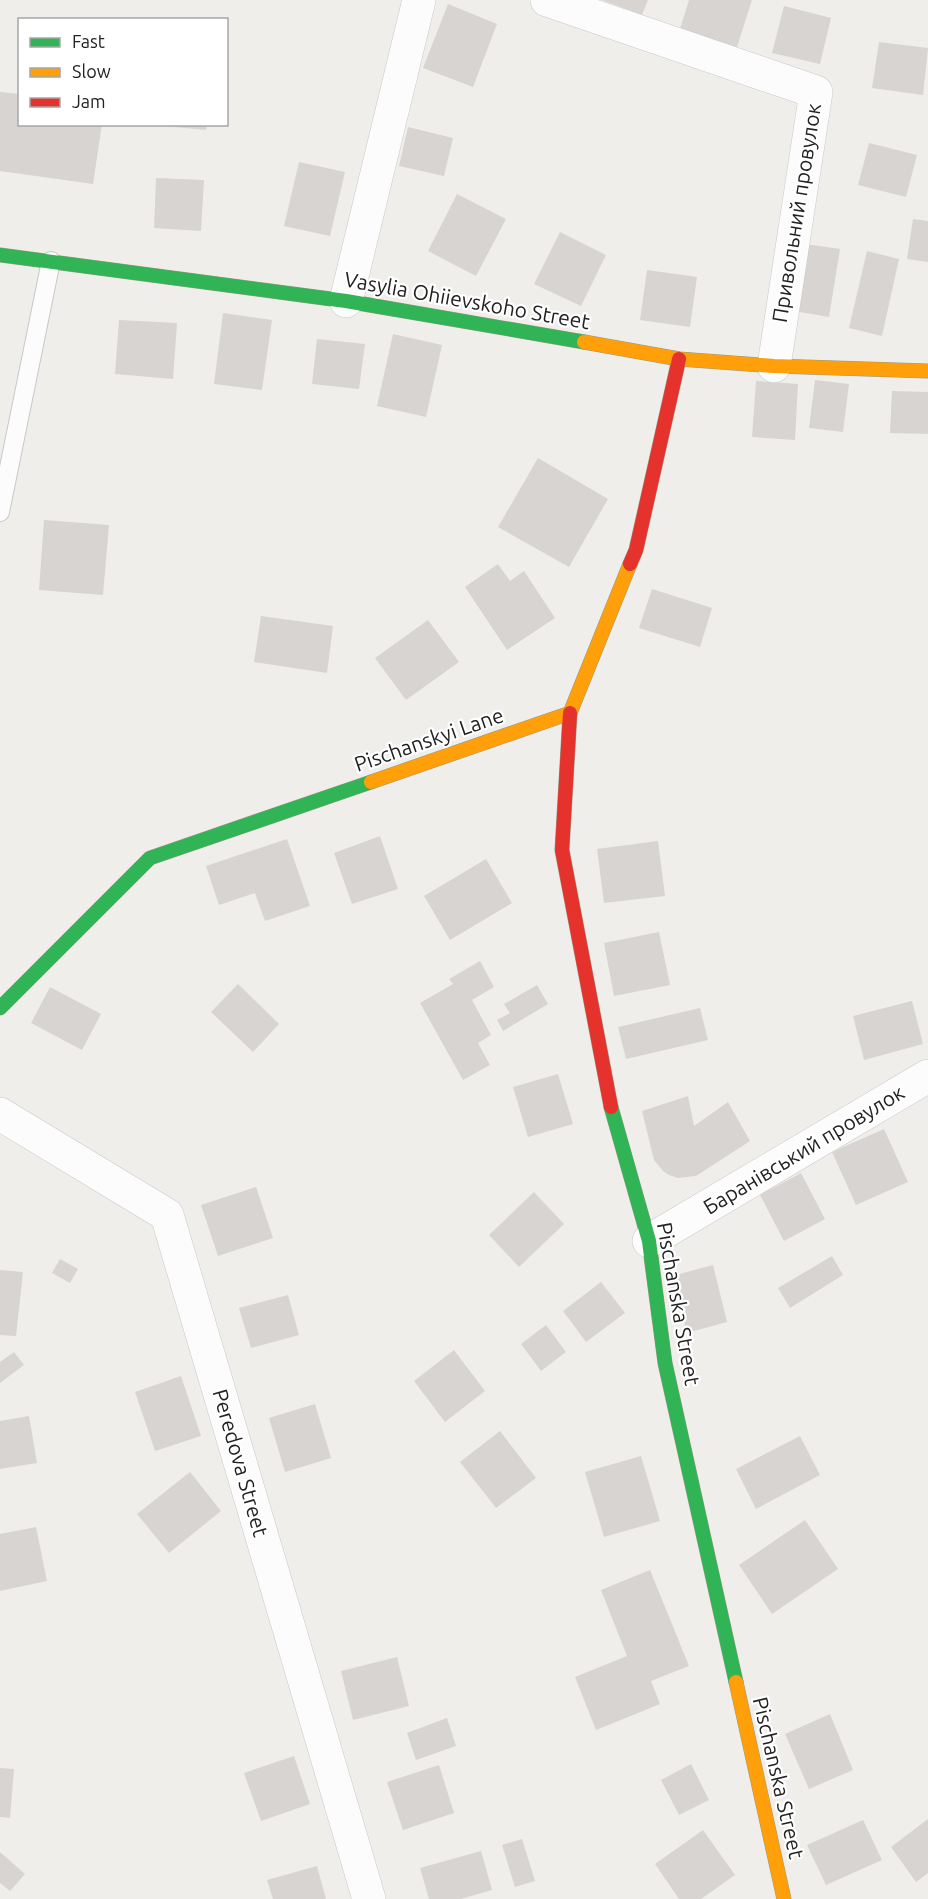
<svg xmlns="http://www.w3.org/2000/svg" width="928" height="1899" font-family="Ubuntu,sans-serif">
	<rect width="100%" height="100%" fill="#f0eeeb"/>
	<!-- building -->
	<path fill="#d7d4d2" d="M602,0h46l-6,15z
		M689,0h63l-15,47 -57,-18z
		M448,4l49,20 -24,63 -50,-19z
		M784,6l47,12 -11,46 -48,-11z
		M879,42l49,6 -5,47 -51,-7z
		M0,92l20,2v30h82l-9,60 -93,-13z
		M164,124h43l-1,6 -43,-4z
		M408,127l45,11 -9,38 -45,-10z
		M869,143l48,12 -11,42 -48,-12z
		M299,162l46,10 -15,64 -46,-10z
		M156,178l48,2 -3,51 -47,-3z
		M457,194l49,25 -30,57 -48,-25z
		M913,219l15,2v41l-21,-3z
		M560,232l46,23 -25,51 -47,-22z
		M805,244l35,5 -11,68 -35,-6z
		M867,251l32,8 -17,77 -33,-8z
		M647,270l50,7 -7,50 -50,-7z
		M223,313l49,7 -10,70 -48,-6z
		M119,320l58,3 -4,56 -58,-5z
		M393,334l49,11 -16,72 -49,-11z
		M317,339l48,5 -6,45 -47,-5z
		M815,380l34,4 -6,48 -34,-4z
		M756,381l42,3 -3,56 -43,-3z
		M892,391l36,1v42l-38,-1z
		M538,458l70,41 -39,68 -71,-40z
		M44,520l65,5 -6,70 -64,-5z
		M498,564l12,17 14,-10 31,47 -48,32 -42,-63z
		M652,589l60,19 -12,39 -61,-19z
		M261,616l72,10 -6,47 -73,-11z
		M428,620l31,42 -53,38 -31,-42z
		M380,836l18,53 -46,15 -18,-51z
		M287,839l23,67 -45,15 -10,-28 -36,12 -13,-39z
		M658,841l7,55 -61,7 -7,-54z
		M486,859l26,44 -62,37 -26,-44z
		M659,932l11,53 -56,11 -10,-53z
		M480,961l14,26 -22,13 19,35 -13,8 12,22 -27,15 -43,-77 33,-19 -4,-5z
		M238,984l41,40 -26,28 -42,-40z
		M537,985l11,19 -45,27 -6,-11 13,-7 -6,-9z
		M50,987l51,27 -19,36 -51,-27z
		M912,1001l11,43 -59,16 -11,-44z
		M700,1008l8,32 -82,19 -8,-32z
		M558,1074l15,50 -45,13 -15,-50z
		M688,1096l6,30 34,-24 22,39 -54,35 -18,2 -9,-3 -6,-4 -9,-11 -12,-49z
		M884,1129l24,53 -52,23 -24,-53z
		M801,1173l24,46 -41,22 -24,-46z
		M256,1187l17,51 -55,18 -17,-51z
		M534,1192l30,32 -45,43 -30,-32z
		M832,1256l11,19 -53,33 -12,-20z
		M60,1259l18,10 -8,14 -18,-10z
		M713,1265l14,57 -40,11 -15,-57z
		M0,1270l23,2 -7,64 -16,-1z
		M601,1282l24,31 -39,29 -23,-31z
		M288,1295l11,40 -48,13 -12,-40z
		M546,1325l20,27 -25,19 -20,-27z
		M454,1350l31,41 -40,31 -31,-41z
		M14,1352l10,13 -24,18v-21z
		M181,1376l20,60 -46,15 -20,-59z
		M315,1404l16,54 -46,14 -16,-54z
		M29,1416l8,47 -37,6v-48z
		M500,1431l36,47 -40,30 -36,-46z
		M800,1436l20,39 -64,34 -20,-40z
		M641,1456l19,65 -56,16 -19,-65z
		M190,1472l31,39 -52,42 -32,-39z
		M805,1520l33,49 -66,45 -33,-49z
		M36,1527l11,54 -47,10v-57z
		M650,1570l39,96 -38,15 9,23 -64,26 -21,-53 52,-21 -26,-66z
		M397,1657l12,49 -56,14 -12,-49z
		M830,1714l23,56 -44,19 -24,-55z
		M447,1718l9,28 -40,14 -9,-27z
		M294,1756l16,48 -49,17 -17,-48z
		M691,1764l18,36 -30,15 -18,-35z
		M439,1765l15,48 -51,17 -16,-48z
		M0,1768l14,1 -4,49 -10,-1z
		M928,1819v54l-12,9 -25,-35z
		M863,1820l19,40 -56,25 -19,-40z
		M703,1830l32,45 -34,24h-22l-24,-35z
		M522,1839l13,42 -20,6 -13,-42z
		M481,1851l11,39 -31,9h-32l-9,-31z
		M0,1852l25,22 -15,17 -10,-8z
		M317,1866l9,33h-53l-6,-19z"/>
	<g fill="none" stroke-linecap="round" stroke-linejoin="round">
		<defs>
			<path id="lane" d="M0,512l51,-251"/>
			<path id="street" d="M547,0l269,92 -42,274
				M346,301l73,-301
				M0,1114l167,101 202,684
				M649,1241l279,-165"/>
			<path id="fast" d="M0,255l346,46 238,41
				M0,1008l150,-150 221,-76
				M611,1107l38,134 16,122 71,319"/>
			<path id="slow" d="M584,342l95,17 95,7 154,5
				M371,782l199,-69 60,-149
				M736,1682l48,217"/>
			<path id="jam" d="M630,564l6,-14 43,-191
				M570,713l-8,137 49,257"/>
		</defs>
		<!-- lane casing -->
		<use href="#lane" stroke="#c9c8c7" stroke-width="20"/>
		<!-- street casing -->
		<use href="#street" stroke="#c9c8c7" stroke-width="34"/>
		<!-- fast casing -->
		<use href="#fast" stroke="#999a82" stroke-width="15"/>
		<!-- slow casing -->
		<use href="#slow" stroke="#999a82" stroke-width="15"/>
		<!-- jam casing -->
		<use href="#jam" stroke="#999a82" stroke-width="15"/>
		<!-- lane -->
		<use href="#lane" stroke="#fdfcfc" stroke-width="18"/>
		<!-- street -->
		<use href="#street" stroke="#fdfcfc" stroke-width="33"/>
		<!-- fast -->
		<use href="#fast" stroke="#30b455" stroke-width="14"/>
		<!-- slow -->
		<use href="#slow" stroke="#ff9f0a" stroke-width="14"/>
		<!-- jam -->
		<use href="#jam" stroke="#e5322d" stroke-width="14"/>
	</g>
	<g text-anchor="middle" stroke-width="4.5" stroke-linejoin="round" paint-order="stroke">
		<!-- street labels -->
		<g font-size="21" fill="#222" stroke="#fff">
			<text transform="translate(797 213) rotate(-81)" y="7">Привольний провулок</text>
			<text transform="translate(467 301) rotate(10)" y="7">Vasylia Ohiievskoho Street</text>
			<text transform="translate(429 740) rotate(-19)" y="7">Pischanskyi Lane</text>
			<text transform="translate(804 1150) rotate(-31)" y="7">Баранівський провулок</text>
			<text transform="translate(678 1304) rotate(80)" y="7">Pischanska Street</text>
			<text transform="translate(240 1463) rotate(74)" y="7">Peredova Street</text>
			<text transform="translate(778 1778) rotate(77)" y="7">Pischanska Street</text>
		</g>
	</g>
	<!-- legend -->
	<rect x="18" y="18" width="210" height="108" fill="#ffffff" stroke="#a7a7a7" stroke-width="1.5"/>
	<rect x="30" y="38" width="30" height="9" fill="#30b455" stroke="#a7a7a7" stroke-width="1.5"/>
	<text x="72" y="48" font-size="18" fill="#222222">Fast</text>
	<rect x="30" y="68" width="30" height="9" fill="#ff9f0a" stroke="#a7a7a7" stroke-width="1.5"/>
	<text x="72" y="78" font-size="18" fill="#222222">Slow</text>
	<rect x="30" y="98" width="30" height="9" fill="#e5322d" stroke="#a7a7a7" stroke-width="1.5"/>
	<text x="72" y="108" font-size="18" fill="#222222">Jam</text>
</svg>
